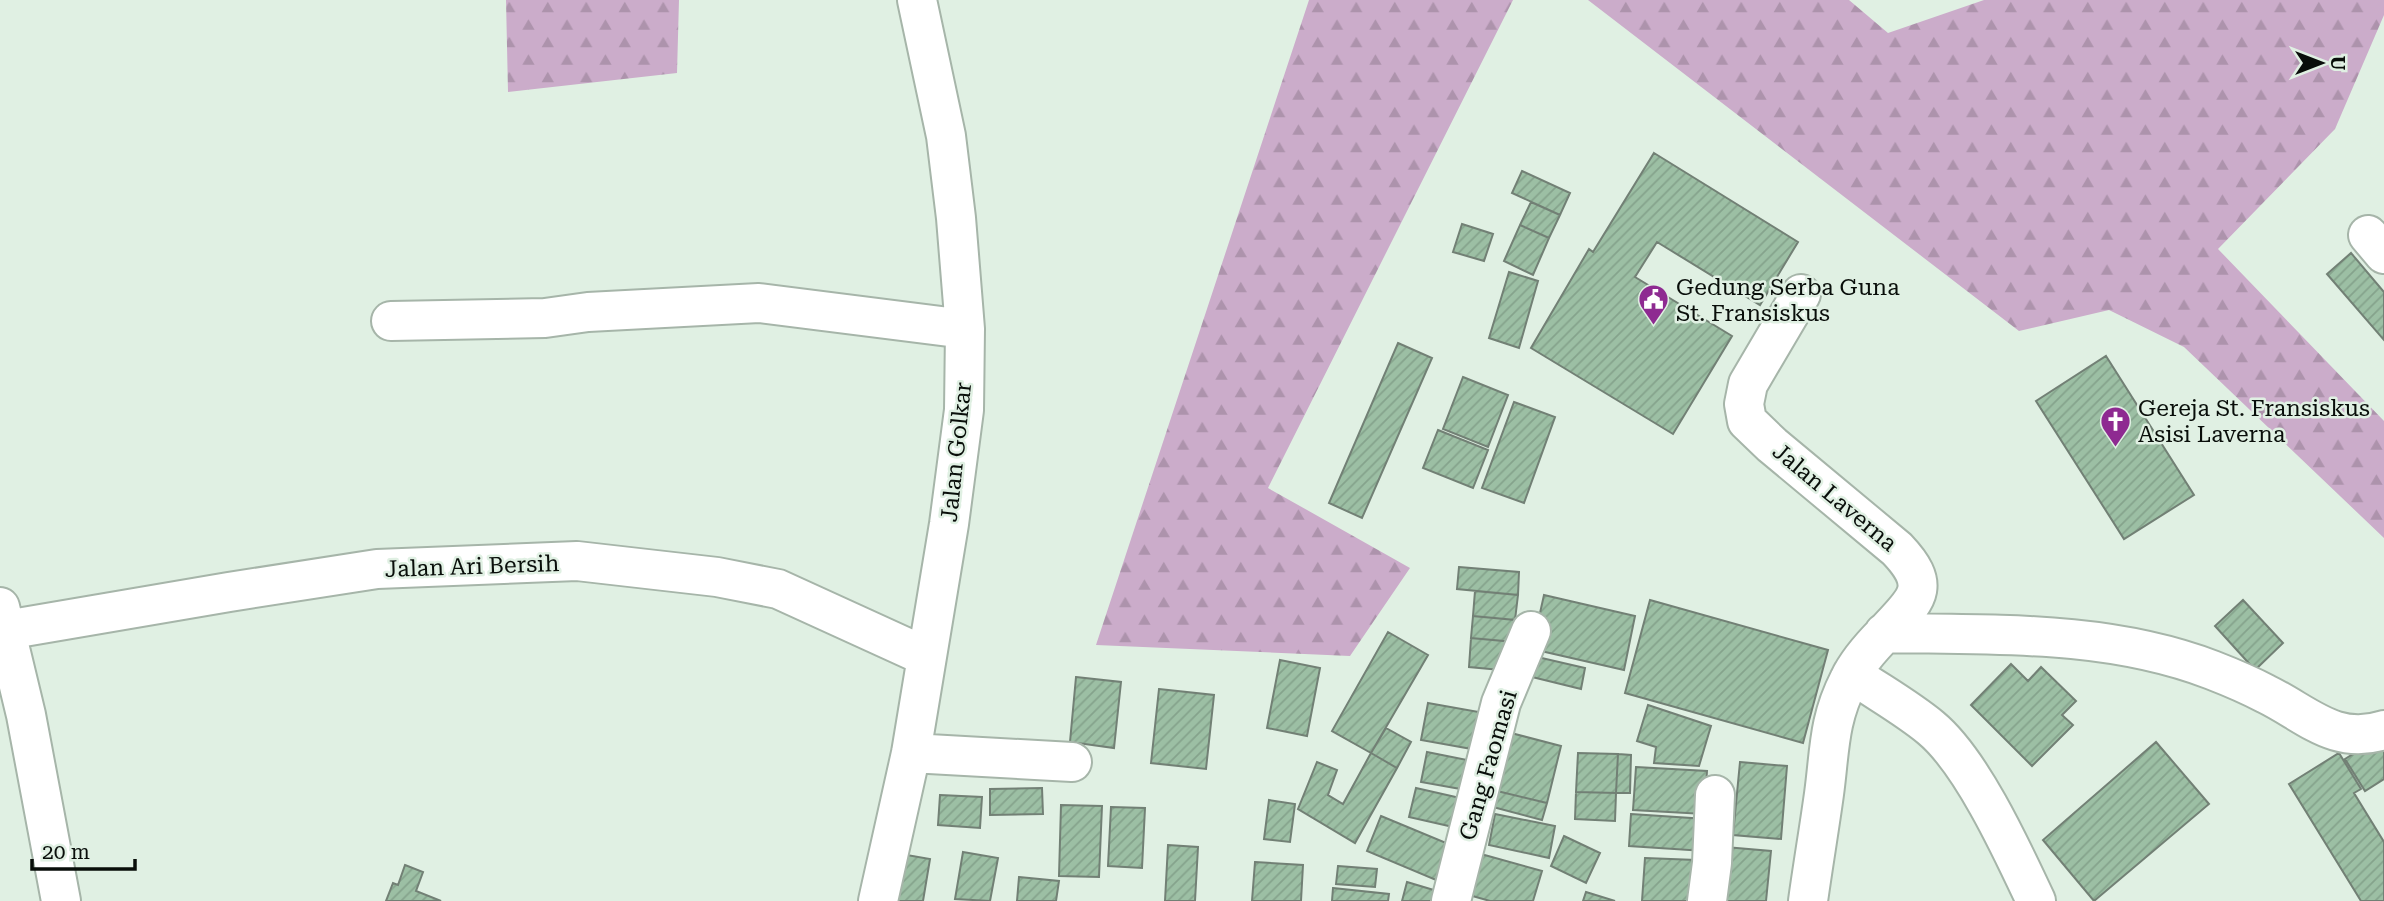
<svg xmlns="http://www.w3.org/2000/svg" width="2384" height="901" font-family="'Roboto Serif',serif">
	<defs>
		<pattern id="forest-firs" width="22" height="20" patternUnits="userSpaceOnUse" patternTransform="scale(1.75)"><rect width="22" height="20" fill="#cbacca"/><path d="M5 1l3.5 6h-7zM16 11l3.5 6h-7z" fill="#ad93ac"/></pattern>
		<pattern id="building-hatch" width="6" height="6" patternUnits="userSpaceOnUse" patternTransform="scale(1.75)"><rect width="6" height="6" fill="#9cbfa4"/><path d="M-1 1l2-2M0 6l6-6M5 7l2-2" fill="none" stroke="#85a38c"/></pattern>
	</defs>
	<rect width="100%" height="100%" fill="#e0f0e3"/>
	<!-- forest -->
	<path fill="url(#forest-firs)" d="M506,0h173l-2,73 -169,19z
		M1309,0h204l-245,488 142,80 -60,88 -254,-11z
		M1588,0h261l39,33 96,-33h400v15l-49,114 -117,120 166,172v117l-200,-191 -75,-37 -90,21z"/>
	<!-- building -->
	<path fill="url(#building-hatch)" stroke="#728075" stroke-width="2" d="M1654,153l144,89 -38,63 -103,-63 -22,35 97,59 -59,98 -142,-86 58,-99 4,3z
		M1522,171l48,22 -10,22 -48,-22z
		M1531,202l29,13 -11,23 -29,-13z
		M1462,224l31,10 -9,27 -31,-9z
		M1520,225l29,13 -16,37 -29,-14z
		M2351,253l33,39v48l-57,-66z
		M1509,272l29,9 -19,67 -30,-10z
		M1398,343l34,15 -70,160 -33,-15z
		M2106,356l88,139 -70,44 -88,-138z
		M1463,377l45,18 -20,52 -45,-18z
		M1514,402l41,15 -31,86 -42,-15z
		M1438,430l50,20 -15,38 -50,-20z
		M1459,567l60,5 -1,23 -61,-6z
		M1475,591l43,4 -3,25 -42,-4z
		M1544,595l91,21 -11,54 -92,-21z
		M1650,600l178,50 -25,93 -178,-50z
		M2243,600l40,43 -28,27 -40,-44z
		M1473,616l42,4 -1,22 -43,-4z
		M1388,632l40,23 -57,98 -39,-22z
		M1471,638l43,4 -3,29 -42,-4z
		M1533,656l52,12 -4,21 -53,-13z
		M1280,660l40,8 -13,68 -40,-8z
		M2011,664l17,17 13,-14 35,34 -14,14 11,10 -41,41 -61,-61z
		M1076,677l45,5 -7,66 -44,-6z
		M1159,689l55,6 -8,74 -55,-6z
		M1428,703l62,11 -7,37 -62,-11z
		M1648,705l63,21 -12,40 -45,-3 2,-16 -19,-6z
		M1386,728l25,14 -14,26 -26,-15z
		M1511,733l50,13 -14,57 -50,-12z
		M2380,737l4,7v35l-19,12 -20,-32z
		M2156,742l53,62 -115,97 -51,-61z
		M1427,752l50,10 -5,29 -51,-9z
		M1371,753l26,15 -42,75 -57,-34 19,-47 20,8 -9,25 15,9z
		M1578,753l40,1 -2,39 -40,-1z
		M2339,753l22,36 -7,4 30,49v59h-23l-72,-117z
		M1618,754l13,1 -1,38h-14z
		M1740,762l47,4 -6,73 -48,-4z
		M1636,767l71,4 -3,43 -71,-4z
		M1042,788l1,26 -53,1v-26z
		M1416,788l53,12 -7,29 -53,-12z
		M1497,791l50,12 -5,17 -49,-13z
		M1576,792l40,1 -1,28 -40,-2z
		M940,795l42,2 -2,31 -42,-3z
		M1269,800l26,4 -5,38 -26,-3z
		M1061,805l41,1 -3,71 -40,-1z
		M1111,807l34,1 -3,60 -34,-2z
		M1495,814l60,12 -6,32 -60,-13z
		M1631,814l75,5 -2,32 -75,-5z
		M1381,816l70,29 -15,35 -69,-29z
		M1564,836l36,17 -14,30 -35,-17z
		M1168,845l30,2 -3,54h-30z
		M1725,847l46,4 -5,50h-46z
		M963,852l35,6 -8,43 -35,-2z
		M901,854l29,5 -7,42h-30z
		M1481,854l61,17 -9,30h-43l-21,-6z
		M1645,858l51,2 -1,41h-53z
		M1255,862l48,3 -2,36h-49z
		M405,865l18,7 -7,19 25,10h-55l7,-18 5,2z
		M1338,866l39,3 -2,18 -39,-3z
		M1019,877l40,4 -3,20h-39z
		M1407,882l40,12 -2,7h-43z
		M1333,888l56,6 -1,7h-56z
		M1586,892l29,9h-32z"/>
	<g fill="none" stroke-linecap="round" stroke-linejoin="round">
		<defs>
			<path id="minor" d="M2368,235l16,19
				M1801,294l-53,90 -4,20 3,17 25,24 125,104c38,40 17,52 -12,84 -13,13 -28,30 -36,47 -21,41 -19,70 -25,114 -5,36 -11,71 -16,107
				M391,321l154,-3 43,-6 171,-9 206,26
				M0,607l26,108 35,186
				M6,630l223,-38 148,-23 200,-8 140,16 61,12 149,68
				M1884,633c110,2 224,-3 328,37 18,7 37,15 54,24 41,20 69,52 118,36
				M1852,674c26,18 55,34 79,54 41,34 82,124 105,173
				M911,753l161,9
				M878,901l33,-148 38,-229 15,-114 1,-81 -9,-111 -10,-82 -29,-136
				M1451,901l50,-198 30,-72
				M1707,901l5,-38 3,-68"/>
		</defs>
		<!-- minor casing -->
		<use href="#minor" stroke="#a6b5a9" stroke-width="42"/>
		<!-- minor -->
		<use href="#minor" stroke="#fff" stroke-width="38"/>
	</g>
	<!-- icons -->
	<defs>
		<symbol id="civic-pin" viewBox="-11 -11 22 30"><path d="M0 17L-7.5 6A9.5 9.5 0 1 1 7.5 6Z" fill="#8e2a91" stroke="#e0f0e3"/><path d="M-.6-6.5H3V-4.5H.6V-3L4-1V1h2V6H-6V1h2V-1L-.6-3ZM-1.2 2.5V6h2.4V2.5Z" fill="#fff"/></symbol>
		<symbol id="church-pin" viewBox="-11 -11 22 30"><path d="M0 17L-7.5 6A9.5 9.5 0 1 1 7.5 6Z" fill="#8e2a91" stroke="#e0f0e3"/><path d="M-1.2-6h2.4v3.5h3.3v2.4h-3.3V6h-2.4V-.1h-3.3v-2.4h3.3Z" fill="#fff"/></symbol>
	</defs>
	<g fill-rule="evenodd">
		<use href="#civic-pin" x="1636" y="282" width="35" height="47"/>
		<use href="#church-pin" x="2098" y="404" width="35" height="47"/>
	</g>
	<g text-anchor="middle" stroke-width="5" stroke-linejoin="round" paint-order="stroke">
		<!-- poi labels -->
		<g font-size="23" fill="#090e0a" stroke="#e0f0e3" text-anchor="start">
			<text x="1676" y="295">Gedung Serba Guna<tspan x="1676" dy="26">St. Fransiskus</tspan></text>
			<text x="2138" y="416">Gereja St. Fransiskus<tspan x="2138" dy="26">Asisi Laverna</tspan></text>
		</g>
		<!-- street labels -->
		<g font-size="23" fill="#090e0a" stroke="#e0f0e3">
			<text transform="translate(956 452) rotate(-84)" y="8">Jalan Golkar</text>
			<text transform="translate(1835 497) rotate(40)" y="8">Jalan Laverna</text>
			<text transform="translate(472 566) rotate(-2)" y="8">Jalan Ari Bersih</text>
			<text transform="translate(1488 765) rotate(-74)" y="8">Gang Faomasi</text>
		</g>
	</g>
	<!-- north arrow -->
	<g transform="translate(2321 63) rotate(90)" stroke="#e0f0e3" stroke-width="5" paint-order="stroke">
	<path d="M0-5L12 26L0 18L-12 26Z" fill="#090e0a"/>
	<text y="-10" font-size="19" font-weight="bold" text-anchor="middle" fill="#090e0a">U</text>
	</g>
	<!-- scale -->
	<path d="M32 859v10h103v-10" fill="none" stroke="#090e0a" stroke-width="3.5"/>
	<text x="42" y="859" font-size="21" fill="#090e0a" stroke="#e0f0e3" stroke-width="5" paint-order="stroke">20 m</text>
</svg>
